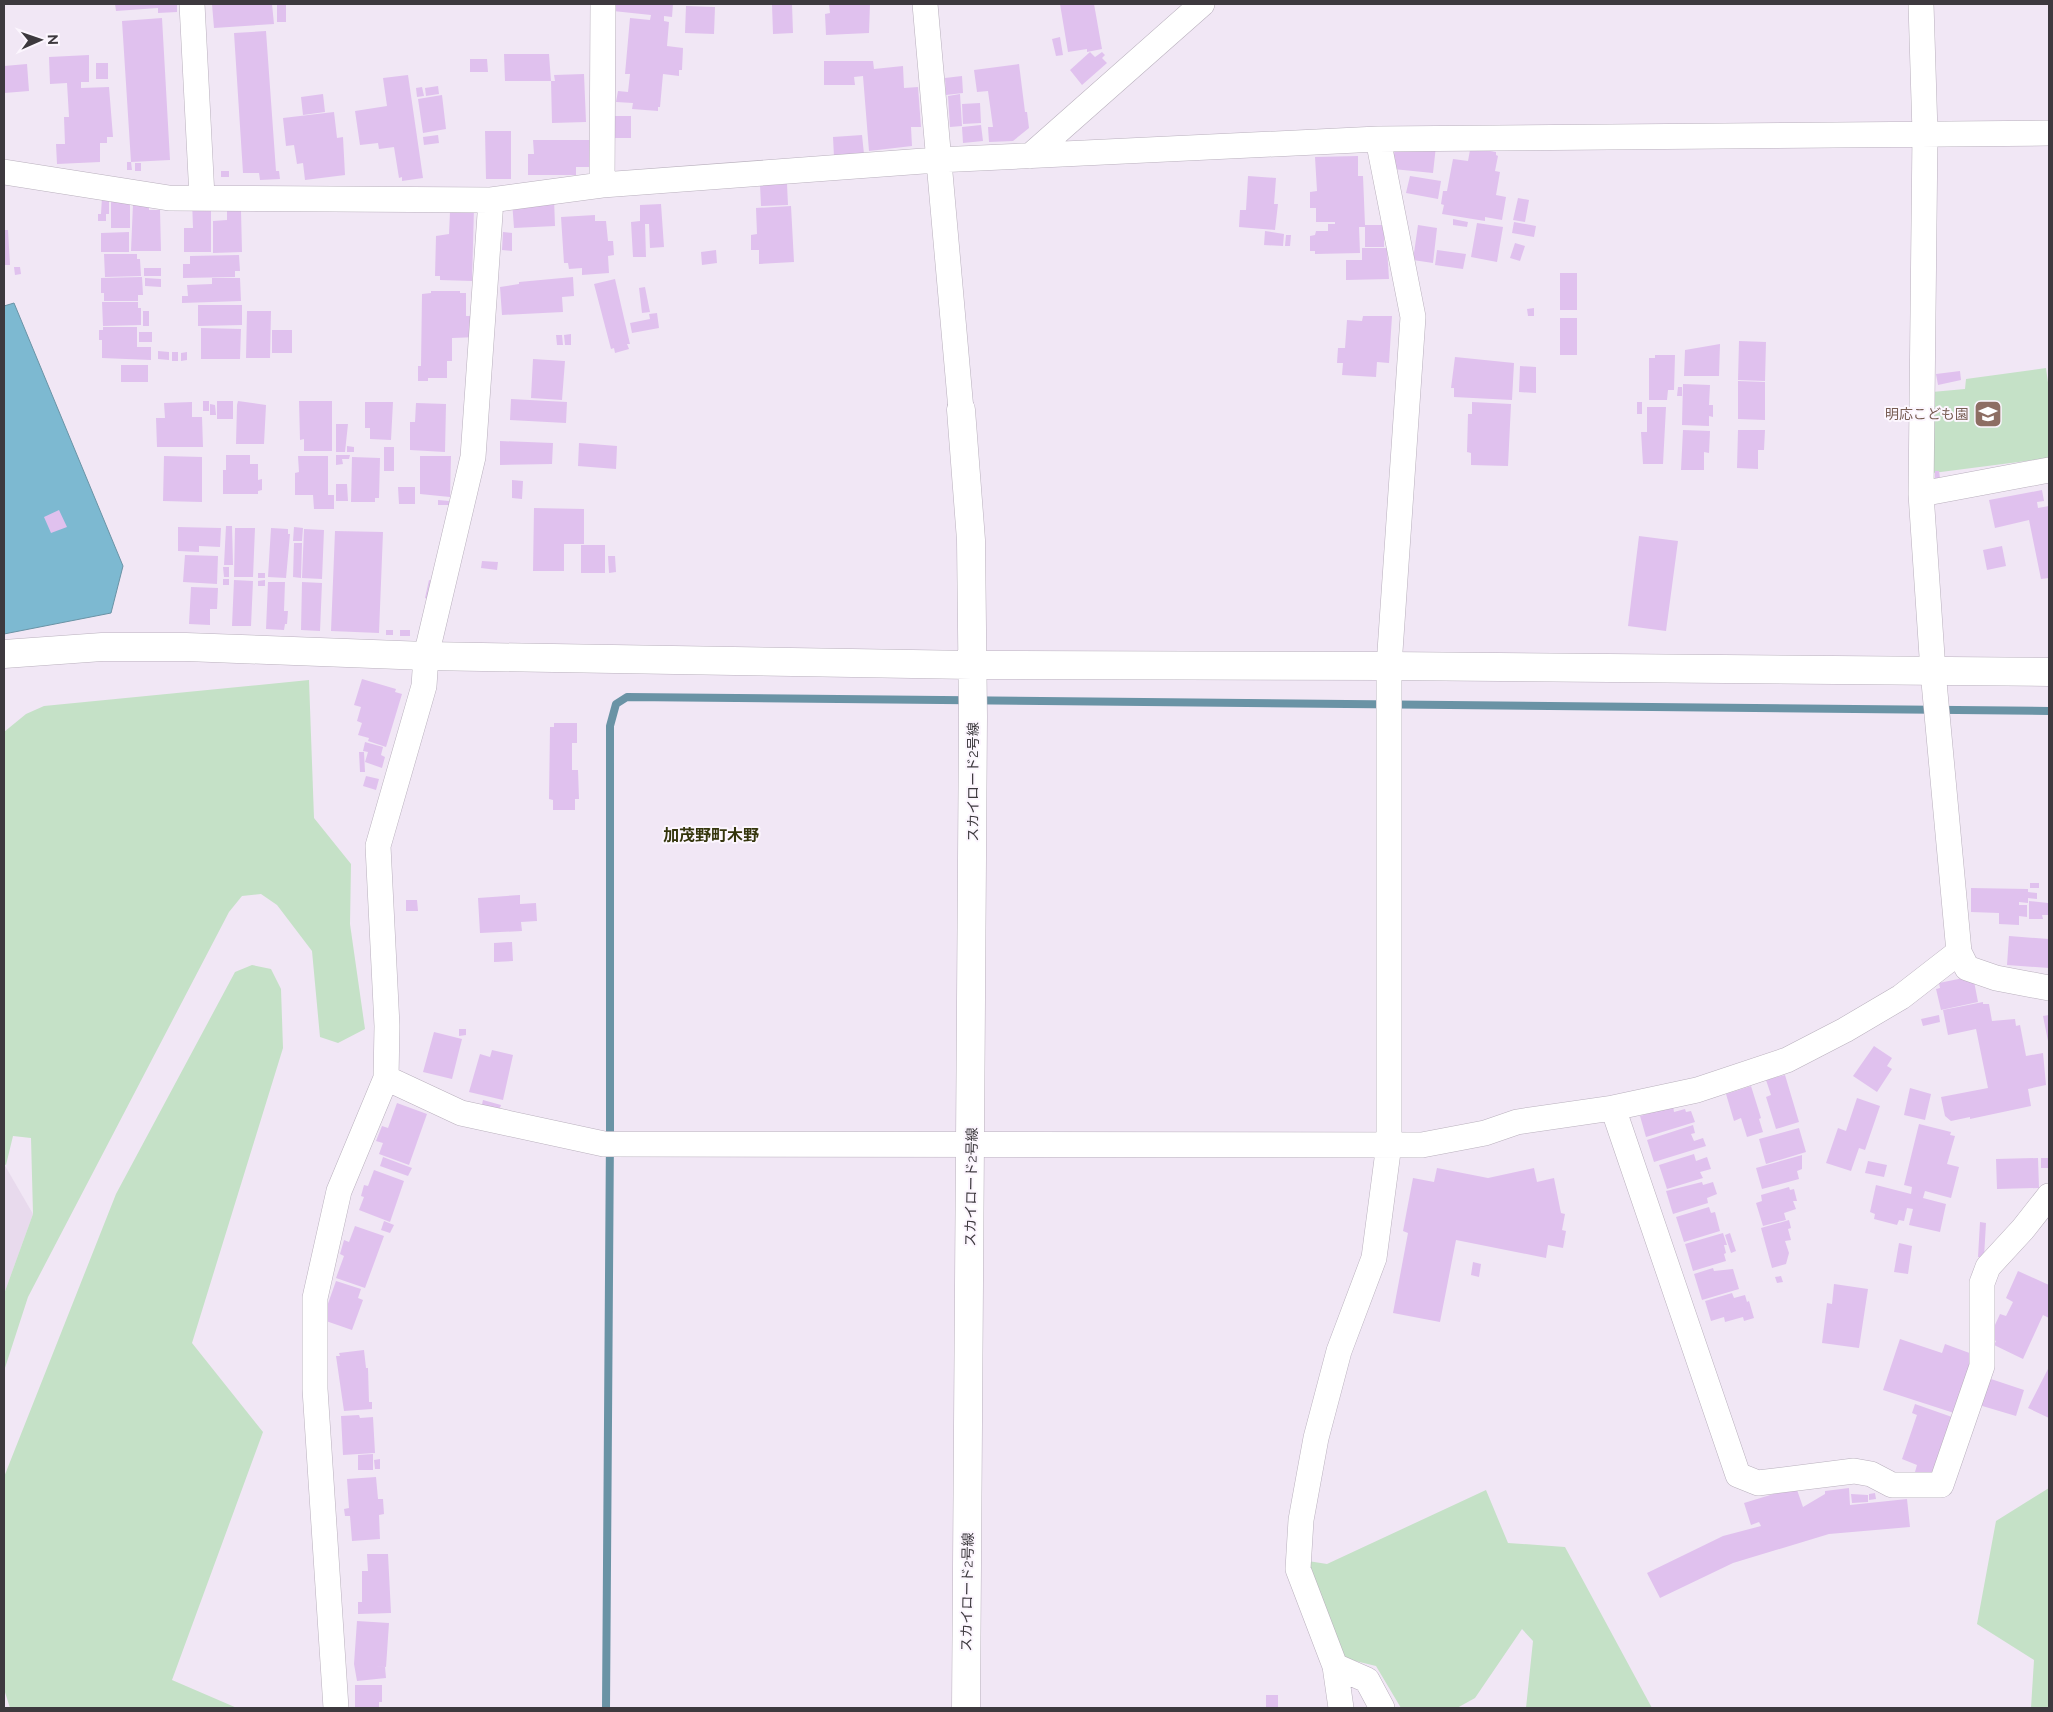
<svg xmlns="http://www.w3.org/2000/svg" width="2053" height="1712" font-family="Raleway,'Noto Sans JP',sans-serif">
	<rect width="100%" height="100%" fill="#f1e7f5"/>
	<!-- built -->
	<path fill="#e8daed" d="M4,1164l29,50 -29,80z"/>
	<!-- green -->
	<path fill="#c5e1c7" d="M2046,368l3,22v68l-116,15 -1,-81 33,-3 1,-10z
		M309,680l5,138 37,46 -1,60 15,105 -27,14 -18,-6 -8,-86 -35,-46 -16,-11 -19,2 -13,16 -201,385 -24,74v-77l29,-80 -2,-76 -18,-2 -7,29 -2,-1v-432l22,-18 18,-8z
		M252,965l19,4 10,20 2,59 -91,295 71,89 -91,248 65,28h-227l-6,-19v-212l112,-283 119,-222z
		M2049,1488v220h-18l3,-48 -57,-36 19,-103z
		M1486,1490l22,53 57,4 87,161h-126l7,-67 -11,-12 -47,69 -18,10h-56l-25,-42 -33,-8 -35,-97 19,3z"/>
	<!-- water -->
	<path fill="#7db9d1" stroke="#6a93a5" d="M14,303l109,263 -12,47 -107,21v-328z"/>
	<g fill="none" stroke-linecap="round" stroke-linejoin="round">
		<!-- stream -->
		<path stroke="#6a93a5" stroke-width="8" d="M606,1708l4,-575v-407l6,-22 11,-7 1422,14"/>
	</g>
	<!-- building -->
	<path fill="#e0c1ee" d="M115,4h62v8l-19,1v-5l-42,3z
		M212,4h60l2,20 -60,4z
		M277,4h9v18h-9z
		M614,4h59l-1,13 -8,-1v5l5,1 -2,24 16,2 -1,22h-3v6l-16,-2 -3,33h-2v4l-26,-2 1,-6 -17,-1 2,-11 10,1 2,-18h-5l5,-56 20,2 1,-5 -38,-4z
		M772,4h20l1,29 -20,1z
		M829,4h41l-1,29 -43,2 -1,-21 5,-1z
		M1060,4h34l8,45 -15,3v-3l-19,3z
		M686,6l29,1 -1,27 -29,-1z
		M162,18l8,142 -39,2 -9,-141z
		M266,31l10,140h3l1,8 -20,1 -1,-7h-16l-9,-140z
		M1060,37l3,18 -7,1 -4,-17z
		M1090,52l5,5 7,-5 3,3 -3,3 5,5 -25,22 -12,-15z
		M504,54h45l2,27h-46z
		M89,55v27h-8v6l28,-1 4,50h-6v6h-7v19l-43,2 -1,-20h9l-1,-27h5l-2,-34 -17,1 -1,-27z
		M470,59h17l1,13h-18z
		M824,61h49l1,8 29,-3 1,22 14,-1 3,40h-10l1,19 -43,5 -6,-75 -9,1 1,8h-31z
		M96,63h12v16h-12z
		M27,64l2,27 -25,2v-27z
		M1019,64l6,48h2l2,16 -16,13 -24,1 -1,-15h5l-5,-36 -11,1 -3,-22z
		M584,74l2,48 -34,1 -1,-42h4l-1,-6z
		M408,75l15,103 -21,3v-4l-3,1 -5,-31 -15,2 -1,-6 -18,2 -5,-34 32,-5 -4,-28z
		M962,76l1,17 -17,2 -1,-17z
		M438,86l1,8 -13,2 -1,-8z
		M422,87l2,9 -7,1 -1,-9z
		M323,94l2,18 -22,3 -2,-18z
		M960,94l2,32 -12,1 -2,-31z
		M442,95l4,34 -23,4 -5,-34z
		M980,103l1,20 -18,1 -1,-20z
		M334,112l3,26 6,-1 2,38 -40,5 -2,-17 -6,1 -3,-19 -8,1 -3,-28z
		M612,116h19v22h-19z
		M981,125l2,16 -20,2 -1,-16z
		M485,131h26v48h-25z
		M438,135l1,8 -15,2 -1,-8z
		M862,135l2,19 -30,3 -1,-20z
		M533,140h57l1,27h-15v8h-48v-21h6z
		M1395,142l41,4 -3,27 -40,-4z
		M1473,148l23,4v3l2,1 -3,15 5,1 -4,23 10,2 -4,23 -17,-3v4l-43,-7 2,-9 -3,-1 2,-13h4l6,-32 15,2 2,-11z
		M1358,156v20h5l2,49h19v22h-19v-20h-6l1,26 -45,1v-3h-5v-15l5,-1 1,-4h12v-7h7v-2h-19v-14h-6v-16l7,-1 -2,-34z
		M127,162h4l1,8h-5z
		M135,163h6v8h-6z
		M221,171h8v6h-8z
		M1248,176l28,2 -2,26h4l-3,26 -36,-3 1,-17h6z
		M1410,176l31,5 -3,18 -32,-6z
		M787,184l1,21 -27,1 -1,-21z
		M102,197h7v17h-8z
		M554,198l1,28 -41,2 -2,-27z
		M1518,198l11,2 -4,22 -12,-2z
		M111,199h19v29h-19z
		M192,200h19v52h-27v-24h9z
		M149,203v7h11l1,41h-30l2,-47z
		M661,204l3,43 -14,1 -1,-24h-4l1,33h-13l-2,-35 9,-1v-16z
		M791,206l3,56 -35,2v-14h-8v-15l6,-1 -1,-26z
		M474,208l-2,73 -32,-1v-4h-5l1,-40 13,-2 1,-22z
		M227,211h14l1,41 -29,1v-32l14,-1z
		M98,214h8v7h-8z
		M595,215v6h11l2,20h5l1,14 -6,1 1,17 -27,2v-7l-13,1 -1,-6h-4l-3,-46z
		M1453,219l15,3 -1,5 -14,-2z
		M1514,222l22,4 -2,11 -22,-4z
		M1477,223l26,4 -6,35 -26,-5z
		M1418,225l19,3 -4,35 -20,-3z
		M4,230h4l2,35h-6z
		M1265,231l19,3 -1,12 -19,-1z
		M129,232v20h-28v-19z
		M503,232l9,1v18l-10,-1z
		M1286,235h5l-1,11h-5z
		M1515,243l10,3 -5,15 -10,-3z
		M1362,248h25l2,31 -43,1v-20h16z
		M716,250l1,13 -15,2 -1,-13z
		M1437,250l29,4 -3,15 -28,-4z
		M104,254h33v5h3l1,17 -36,1z
		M239,255l1,16h-5v6l-52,1v-14h7v-8z
		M14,267h6l1,7 -6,1z
		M144,268h17v8h-17z
		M1560,273h17v37h-17z
		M142,277l1,18h-5v6h-34v-8h-3v-15z
		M573,277l1,19 -12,1 1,15 -61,3 -2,-28 19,-3v-2z
		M145,278l16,1v8l-16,-1z
		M212,278h28l1,23 -59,2v-7h6l-1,-11 25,-1z
		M615,279l15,65h-3l2,5 -14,4 -1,-5 -3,1 -17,-65z
		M645,287l5,25 -8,1 -3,-25z
		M431,291h29v2h6v23h12v21l-26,1v23h-5v17h-19v3h-10v-15h3l1,-72 9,-1z
		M102,302h36v6h3v17l-38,1z
		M198,305h44v20l-44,1z
		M1534,308v8h-6l-1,-7z
		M143,311h6v15h-6z
		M247,311h24l-1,47h-24z
		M657,313l2,15 -27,5 -2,-10 20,-4 -1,-5z
		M1363,316h29l-3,47 -12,-1 -1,15 -34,-2 1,-12h-6l1,-15h7l2,-28 15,1z
		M1560,318h17v37h-17z
		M103,327h34v20h14v13l-49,-2v-18h-3v-10h4z
		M201,328l40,1 -1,30h-39z
		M272,330h20v23h-20z
		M139,332h13v10h-13z
		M571,334v11h-6l-1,-10z
		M556,335h6l1,10h-6z
		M1739,341l27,1 -1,39 -27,-1z
		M1720,344l-1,32h-35l1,-26z
		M158,351l11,1v8l-11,-1z
		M172,352h6v9h-6z
		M187,352v8l-6,1v-8z
		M1655,355h20l-1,35h-6l-1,10h-18v-42h6z
		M1455,357l59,6 -2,37 -58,-3v-9h-3z
		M533,359l32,2 -3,39 -31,-2z
		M121,365h27v17h-27z
		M1520,366l16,1v26l-17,-1z
		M1960,371l1,9 -23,5 -2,-11z
		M1738,381l27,1v38l-27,-1z
		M1683,384l27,1 -1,20h4v12l-4,-1v10l-27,-1z
		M1678,387h4v9h-5z
		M511,399l56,3 -1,21 -56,-3z
		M203,401h6v10h-6z
		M217,401h16v18h-16z
		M238,401l28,4 -2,39h-28l1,-39z
		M299,401h33v50h-28v-12l-4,1z
		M192,402v15h10l1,30h-46l-1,-29h9l-1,-15z
		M365,402h28l-2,38 -21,-1v-11h-5z
		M1472,402l39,2 -3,62 -37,-1v-12l-4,-1 1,-38h4z
		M1637,402h5v12h-5z
		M416,403l30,1 -1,48 -35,-2v-28h5z
		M210,404l5,1 1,10h-6z
		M1647,407h19l-3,57h-20l-2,-32h6z
		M336,424h12l-3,28h-9z
		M1683,430l27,1 -1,22 -5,-1v18h-23z
		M1738,430h27l-1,20h-6v19l-21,-1z
		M500,441l53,2 -1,21 -52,1z
		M579,443l38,3 -1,23 -38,-3z
		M347,446l7,1v5h-7z
		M384,447h10v24h-10z
		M226,455h24v9h8v16l4,-1v11l-4,1v3h-35v-24h3z
		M336,455h14l-1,4h-7l1,5 -7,1z
		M164,456l38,1v45l-39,-1z
		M298,456h30v39h6v14h-20l-1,-14h-18v-22l4,-1z
		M420,456h31l-1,41 -30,-3z
		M352,457l28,1 -1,40h-4v4h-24z
		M1935,471h4l1,7h-5z
		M512,480l11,1 -1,18 -10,-1z
		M336,484h11l1,17h-12z
		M398,487h17v17h-16z
		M2042,490l2,11 -7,1 1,6 11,-2v72l-8,1 -12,-59 -34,8 -6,-28z
		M438,500l11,1v4h-11z
		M534,508l50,1v35h-20v27h-31z
		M59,510l8,17 -16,6 -7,-16z
		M226,526h6l1,39h-9z
		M178,527l43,1 -1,19 -21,-1v6l-21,-1z
		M294,527l9,1 -1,13h-9z
		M235,528h20l-2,49h-19z
		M271,528l17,1v5h2l-4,44 -18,-1z
		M304,529l20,1 -2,49 -20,-1z
		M335,531l48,1 -4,101 -48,-2z
		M1639,536l39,5 -12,90 -38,-5z
		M294,543h8l-1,35 -8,-1z
		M581,545h24v28h-24z
		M2002,546l4,20 -19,4 -4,-20z
		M185,555l33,1 -1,28 -34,-2z
		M608,556h7l1,16 -7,1z
		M482,561l16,1 -1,8 -16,-2z
		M223,567h6v10h-5z
		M258,573h7v5h-7z
		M223,579h6v6h-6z
		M234,580l19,1 -2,45h-19z
		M265,580v6h-7v-5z
		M429,580l6,2 -5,18 -5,-2z
		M268,582h17l-1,29h4l-1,13h-2l-1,6 -18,-1z
		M302,582l20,1 -2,48 -19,-1z
		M191,587l27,1 -1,21h-7v16l-21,-1z
		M386,630h7v5h-7z
		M400,630h10v6h-10z
		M362,679l34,10 -1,3 7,2 -16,53 -18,-6 1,-3 -11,-3 4,-12 -5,-2 4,-14 -7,-2z
		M554,723h23v20h-5v27h6l1,29h-4v11h-22v-10l-4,-1 1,-72h4z
		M365,742l18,5 -2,8 4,2 -3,11 -17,-6 3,-10 -5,-1z
		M359,752h5l1,20h-5z
		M366,776l13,3 -3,11 -13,-4z
		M2030,883h9v5h-9z
		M1971,888l57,1v3l9,1v6l-9,-1v5l-9,-1v3h8v12l-8,-1v9l-20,-1v-11l-28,-1z
		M520,895v9l16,-1 1,18 -16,1 1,9 -42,2 -2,-35z
		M406,900h11l1,11h-12z
		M2029,901l19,2v12h-6l1,4h-14z
		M2009,936l40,3v29l-42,-3z
		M512,942l1,19 -19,1v-19z
		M1973,976l5,26 -37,8 -5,-21 4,-1 -1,-5z
		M1983,1002v2h6l3,17 23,-2 1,7 4,-1 6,31 17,-3 3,32 -18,4 3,17 -61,13v-2l-19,4 -6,-5 -4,-19 47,-9 -12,-59 -28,6 -5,-25z
		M1939,1015l1,7 -17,4 -2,-7z
		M2049,1015v26h-1l-5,-25z
		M459,1029h7v6l-7,1z
		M434,1032l28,7 -10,40 -29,-7z
		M1874,1046l18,12 -5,8 5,3 -15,23 -24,-16z
		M492,1050l21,5 -10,45 -34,-8 11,-38 10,3z
		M1785,1075l14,47 -23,7 -10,-32 5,-2 -5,-15z
		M1751,1086l10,32 -2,1 4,13 -16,5 -6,-19 -7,3 -8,-27z
		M1910,1088l21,6 -6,26 -21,-5z
		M1857,1098l23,8 -15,44 -6,-2 -8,23 -25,-8 12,-35 8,3z
		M483,1100l18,5 -3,9 -17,-5z
		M397,1103l30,11 -18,51 -30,-11 4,-11 -7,-2 6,-15 6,2z
		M1673,1106l1,6 11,-3 1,3 5,-1 4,11 -49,15 -6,-21z
		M1919,1124l32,8 -1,3 5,1 -8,28 12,3 -8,31 -26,-7 -2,7 23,6 -6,28 -31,-7 4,-16 -6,-1 -3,13 -5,-1 -2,5 -23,-6 1,-5 -5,-2 6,-27 35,9 1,-7 -8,-2z
		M1693,1125l2,8 -4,1 3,7 9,-3 3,8 -52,16 -7,-22z
		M1799,1128l7,24 -40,12 -7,-25z
		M1694,1154l2,7 11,-4 4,12 -11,3 3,6 -36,11 -8,-24z
		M1802,1155v14l-5,2 2,8 -37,10 -6,-21z
		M383,1157l29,11 -4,8 -28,-10z
		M2038,1158l1,30 -42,1 -1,-30z
		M2041,1158h8v10h-8z
		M1868,1161l19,4 -3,12 -19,-4z
		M1437,1168l51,10 46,-10 3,14 17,-4 7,35 4,1 -3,16 4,1 -3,17 -15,-3 -2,13 -90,-18 -16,82 -47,-9 15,-80 -5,-2 10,-53 21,4z
		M374,1170l30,11 -14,41 -31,-12 5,-13 -3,-1 3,-11 4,1z
		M1702,1182l1,3 10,-3 4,12 -10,4 1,5 -35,11 -7,-23z
		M1789,1187l1,3 4,-1 3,12h-4l3,8 -12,4 2,7 -23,6 -7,-23 6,-2 -1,-6z
		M1709,1207l2,6 4,-1 5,19 -36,11 -8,-25z
		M1789,1220l2,8 -3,1 3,11 -6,1 4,12 -3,11 -14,4 -11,-40z
		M384,1221l10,4 -4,8 -9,-3z
		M1980,1222l6,1 -2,34h-6z
		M355,1226l29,10 -19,52 -29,-10 8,-22 -4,-2 4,-14 5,2z
		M1723,1233l4,12h-3l2,8 -2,1 2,7 -33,10 -8,-27z
		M1730,1233l6,18 -5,2 -6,-18z
		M1899,1243l13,3 -4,28 -14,-2z
		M1473,1262l8,2 -2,13 -8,-2z
		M1713,1268l1,3 19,-2 6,20 -37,11 -8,-26z
		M2018,1271l31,14v33l-6,-3 -20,44 -29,-14 2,-4 -7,-3 11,-24 6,2 7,-14 -7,-4z
		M1781,1276l2,6 -6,1 -2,-6z
		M336,1281l25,8 -3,9 5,2 -11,30 -26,-9 2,-8 -3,-1z
		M1834,1284l34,5 -9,59 -37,-5 5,-40 5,1z
		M1732,1293l2,5 11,-3 2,7 2,-1 5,17 -10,3 -1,-4 -18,5 -1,-5 -13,4 -6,-20z
		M1900,1339l42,14 3,-9 30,11 -21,58 -71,-23z
		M364,1350l2,18h2l1,34h3v7l-28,2 -8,-55h4l-1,-3z
		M2049,1367v51l-21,-10z
		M1988,1378l36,12 -8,26 -37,-11z
		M1915,1404l37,13 -20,61 -17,-6 2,-7 -15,-6 15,-44 -5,-2z
		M359,1415l1,3 13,-1 2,36 -32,2 -2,-39z
		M373,1454v16h-15v-15z
		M380,1459v10h-5l-1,-9z
		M376,1477l2,22h5l1,15 -5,1 1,24 -28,2 -2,-25h-5l-1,-7 5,-1 -2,-29z
		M1796,1487l7,20 22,-13v-3l24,-3 1,17 57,-6 3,28 -81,7 -96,29 -73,35 -13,-25 76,-37 38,-10 -2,-4 -8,3 -7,-22z
		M1875,1493l1,6 -7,1v-6z
		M1851,1494l17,1v7l-16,1z
		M367,1554h21l3,59 -33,1v-12h4v-31h6z
		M357,1621l32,2 -3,44 -15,-1 14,1 1,11 -29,3 -3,-17z
		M355,1685h27v17h-3v6h-24z
		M1266,1695h12v13h-12z"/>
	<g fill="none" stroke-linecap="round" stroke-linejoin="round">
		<defs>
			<path id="minor" d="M192,4l10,193
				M925,4l36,406
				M1921,4l4,129 -4,361 12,177 26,281 8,16 29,10 53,10
				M1030,156l172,-152
				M4,172l165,26 322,2 111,-15 335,-25 441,-21 671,-6
				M602,185l1,-181
				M1921,494l128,-24
				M386,1078l75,35 143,31 818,1 63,-12 32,-11 96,-14 84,-18 90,-30 58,-30 56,-33 58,-45
				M1613,1108l125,367 20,8 96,-12 17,3 21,11h49l41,-119v-83l6,-16 35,-38 26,-33
				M1335,1666l32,14 15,28
				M336,1708l-21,-319v-91l24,-107 47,-113 1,-52 -9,-180 46,-160 2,-30 47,-199 18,-257
				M1341,1708l-6,-42 -37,-97 3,-49 15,-82 23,-87 35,-93 15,-114v-478l24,-349 -35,-178"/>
			<path id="tertiary" d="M961,410l10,130 2,177 -7,991
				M4,654l98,-7h84l240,9 546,9 417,1 660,6"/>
		</defs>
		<!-- minor casing -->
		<use href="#minor" stroke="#b9b0bd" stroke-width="26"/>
		<!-- tertiary casing -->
		<use href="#tertiary" stroke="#b9b0bd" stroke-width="29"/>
		<!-- minor -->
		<use href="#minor" stroke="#fff" stroke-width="25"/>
		<!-- tertiary -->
		<use href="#tertiary" stroke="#fff" stroke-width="28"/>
	</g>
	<!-- icons -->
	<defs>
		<symbol id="school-square" viewBox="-11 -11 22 22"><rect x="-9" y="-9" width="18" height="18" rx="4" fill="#8d6e63" stroke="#fcf6fe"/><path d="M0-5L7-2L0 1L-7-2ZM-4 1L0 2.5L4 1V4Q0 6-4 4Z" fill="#fff"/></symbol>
	</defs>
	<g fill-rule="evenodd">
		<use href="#school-square" x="1972" y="398" width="32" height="32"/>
	</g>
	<g text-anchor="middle" stroke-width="4" stroke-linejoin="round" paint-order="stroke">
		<!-- education labels -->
		<g font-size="14" fill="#785e54" stroke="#fcf6fe" text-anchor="end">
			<text x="1969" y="419">明応こども園</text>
		</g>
		<!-- street labels -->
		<g font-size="14" fill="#3d393e" stroke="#fcf6fe">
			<text transform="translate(973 782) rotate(-90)" y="5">スカイロード2号線</text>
			<text transform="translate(971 1187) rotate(-89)" y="5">スカイロード2号線</text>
			<text transform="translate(967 1592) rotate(-89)" y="5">スカイロード2号線</text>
		</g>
		<!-- quarter labels -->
		<g font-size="16" font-weight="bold" fill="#34350c" stroke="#fcf6fe">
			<text x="711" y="841">加茂野町木野</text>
		</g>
	</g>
	<!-- border -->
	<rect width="2053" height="1712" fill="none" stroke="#3d393e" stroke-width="10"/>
	<!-- north arrow -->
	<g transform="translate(40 40) rotate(88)" stroke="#fcf6fe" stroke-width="4" paint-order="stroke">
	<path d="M0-4L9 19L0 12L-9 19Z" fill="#3d393e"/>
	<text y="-8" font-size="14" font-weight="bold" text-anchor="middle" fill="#3d393e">N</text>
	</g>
</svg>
